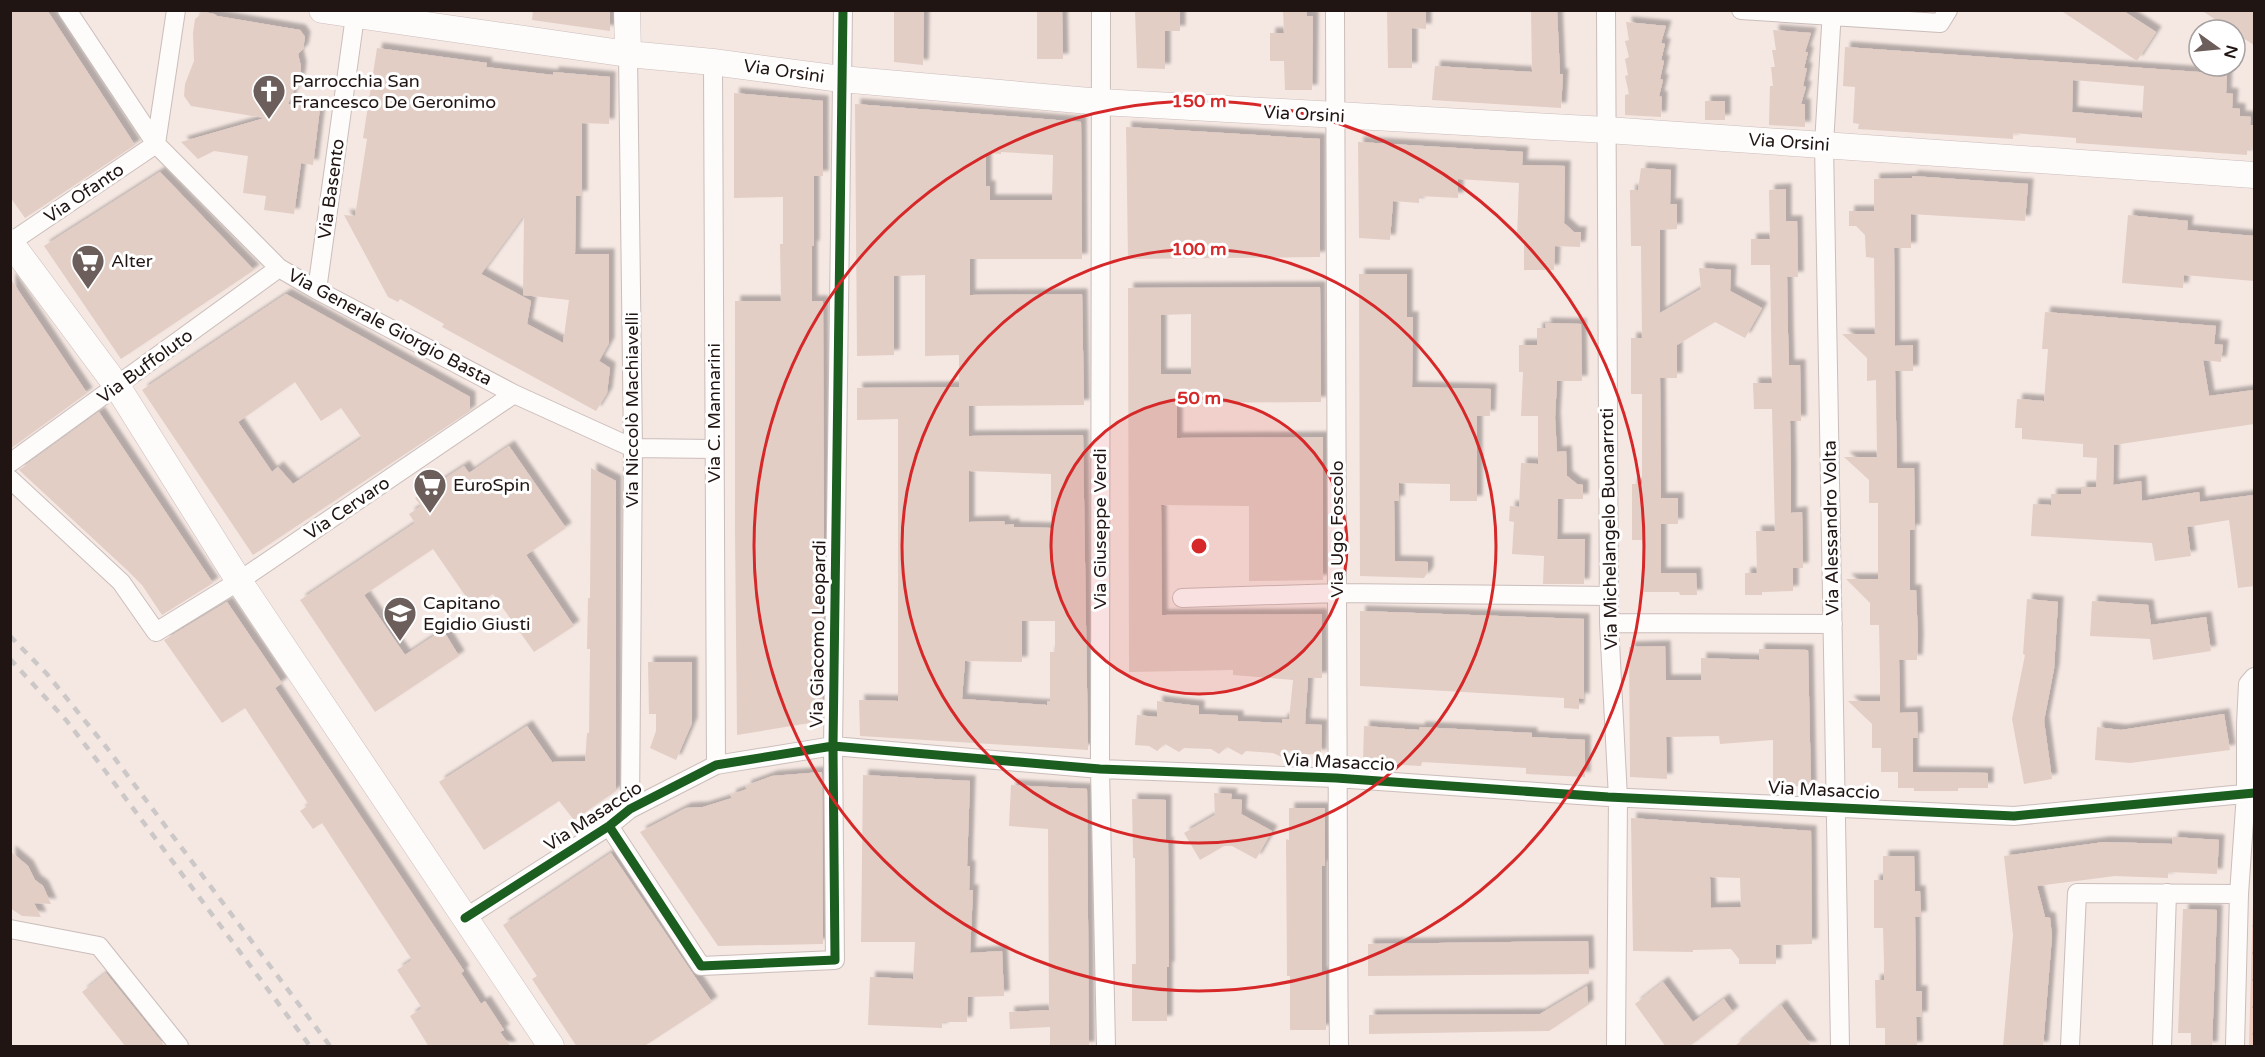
<svg xmlns="http://www.w3.org/2000/svg" width="2265" height="1057" font-family="'Varela Round',sans-serif">
	<defs>
		<pattern id="forest-crowns" width="20" height="18" patternUnits="userSpaceOnUse" patternTransform="scale(1.5)"><rect width="20" height="18" fill="#eec9bc"/><path d="M2 6a3 3 0 1 1 6 0M12 15a3 3 0 1 1 6 0" fill="none" stroke="#ccaca1"/></pattern>
		<filter id="shadow"><feDropShadow dx="5.5" dy="-5.5" stdDeviation="1.5" flood-color="#0004"/></filter>
	</defs>
	<rect width="100%" height="100%" fill="#f5e7e2"/>
	<!-- forest -->
	<path fill="url(#forest-crowns)" d="M2254,867v179h-5z"/>
	<!-- building -->
	<path fill="#e3cec6" fill-rule="evenodd" filter="url(#shadow)" d="M10,10h37l88,135 -110,73 -15,-21z
		M533,10h77v21l-78,-11z
		M894,10h30l-1,55 -29,-3z
		M1037,10h25l1,49h-26z
		M1135,10h45v21h-15v38l-28,-1z
		M1283,10h23l1,6h6l-1,74h-27l-1,-29h-14v-28h14z
		M1387,10h39v19l-14,-1v40h-24z
		M1531,10h26l3,64h3l-2,34 -129,-8 3,-34 97,6z
		M2060,10h62l34,22 -19,29z
		M2201,10h53v35l-19,-12v-3h-4z
		M204,12l10,2 3,2 83,14 5,7 -2,12 -5,5 3,13 -1,10 -12,27 32,4 -7,57 -12,-2 -7,51 -30,-4 2,-14 -23,-3 5,-37 -34,-5 -16,8 -17,-17 84,-24 -74,-12 -7,-10 1,-12 9,-23 -1,-28 2,-14z
		M1626,22l40,4 -5,17 4,1 -4,16 3,1 -4,18 3,1 -4,16 3,1 -1,20 -36,-2v-20l4,-1 -4,-18 3,-1 -3,-16 4,-2 -4,-16 4,-1z
		M1773,30l38,3 -6,19h3l-4,16h3l-4,18 3,1 -5,17h4v23l-36,-2 1,-39h3l-2,-19h4l-3,-17h4z
		M1845,47l382,27 -1,19 7,1 -1,14 8,1v7l11,1 -1,8h4v24l-7,-1v7l-171,-12v-5l-63,-5v6l-155,-10 1,-5 -6,-1 2,-36 -12,-1zM2073,80l71,6 -2,32 -70,-6z
		M377,48l110,15 -1,4 67,8v-3l57,5 -1,47 -27,-1v73h-6l-1,58h34v89l-10,18 11,7 -3,25 -11,18 -154,-84 2,-3 -44,-25 -2,3 -10,-5 -44,-82 11,1 12,-77 -4,-1zM524,215l-1,80 46,5 -6,43 -36,-19 4,-23 -50,-27z
		M734,93l89,8v75h-9v70h-2v55h11l1,251 -2,169 -85,14 -2,-205v-229h46l-1,-57h3v-47l-49,1z
		M1705,101h20v19h-20z
		M855,104l226,18 1,137h-112v36l112,-1 2,111 -115,1v30l114,-1 5,315 -228,-14 -1,-36 39,1v-282l-41,1v-32l102,-1v-32l-34,1v-81l-31,1v79l-37,1zM1001,152l52,3 -1,45h-62v-14h-4v-33l15,1zM969,471l82,3v54l-37,-1v-3l-9,1 -1,-4 -35,1zM1022,621h33v31h-5v49h-3v4l-85,-6 3,-38 57,1z
		M1126,127l194,12v118l-192,2z
		M1358,142l165,10 -1,13 43,1 -1,57 10,9h7l-1,15 -25,-1 -1,24h-30v-32h-7l2,-55 -61,-4v19l-39,-2v7l-26,-2 -3,39 -31,-2z
		M1641,168l30,2 -1,34h7v25l-17,1v83l41,-24 -2,-21 32,2 -1,21 32,17 -17,30 -30,-16 -38,23v33h-17l1,120h17v26h-17v49h35l1,22h-17l-1,-3h-35l-2,-52h-10v-56h10v-90h-11v-56h11l-1,-92h-10l-1,-56h8z
		M160,172l94,98 -133,89 -77,-113z
		M1912,176l116,8 -3,37 -114,-7v34h-17l1,98 18,-1v26h-18l2,97h17l1,62h-5v60h6l2,49 -1,21h-18l1,53 17,-1 1,26h-5v34l75,1v15h-30v3h-44v-3h-16v-16h-17v-24h-9v-24l-24,-23h32v-27l-1,-49h-9v-22l-24,-24h32v-76h-9v-23l-25,-23h33l-1,-77 -9,1v-23l-25,-24h33l-1,-76 -8,-1 -1,-22 -9,-9h-7v-15h25v-32l38,-1z
		M1786,189v32h11l1,56h-11l1,56 1,32h11l1,56h-11l1,48v44l11,-1 1,56h-10v23l-31,1v3h-17v-22h12l-1,-42h19l-3,-122h-18l-1,-26h19l-2,-118h-19v-26h19l-1,-49z
		M2128,215l60,6 -1,9 67,6v45l-70,-6 -1,13 -61,-5z
		M1359,274h48v43h6l-1,70 79,2 -1,27h-13v85h-27v-17l-51,-1v18h-5l1,60 33,1v10l-4,6 -64,-2z
		M10,278l77,115 -77,56z
		M1320,287l1,115 -144,1v35l146,-1v143l-74,1v-75l-88,-1 1,110 160,-1v64h-14l-3,46 17,1 -1,30 -13,-1 -4,4 -15,-8 -7,7 -9,-4 -27,-2 -4,4 -15,-8 -8,7 -8,-5 -27,-1 -5,4 -14,-8 -8,7 -8,-5 -14,-1 2,-30 20,2v-16l42,5v8l39,2v5l44,2v-4h7l4,-39 -60,-5v-5l-104,2 -1,-384zM1191,314v60h-30v-59z
		M286,294l184,103v14l-217,144 -111,-165zM295,382l26,39 20,-13 21,30 -69,46 -15,-17 -6,5 -34,-50z
		M2045,312l171,14 -2,18 9,1 -2,17 -18,-2 6,36 45,-6v34l-140,21 -1,40 28,-4 1,20 57,-9 1,10 54,-7v91l-16,2 -9,-68 -42,7 4,29 -36,5 -3,-18 -121,-7 2,-32 18,1v-11h30v-7h15l1,-29 -14,-1v-13l-61,-5v-11h-7l2,-29 27,2 4,-52h-6z
		M1545,323l36,1 1,57h-25l-2,37 2,34 9,-1 1,25 10,8 6,1v14h-25l-1,40h28l-1,45h-41l1,-28 -32,-2 2,-32 -5,-1 1,-15 9,1 2,-44 17,1v-48h-17l2,-44h-4v-27h18v-17h9z
		M99,412l114,171 -51,32 -20,-30 -14,-14 -109,-101z
		M509,446l57,82 -40,27 48,71 -40,26 -41,-58 -20,13 -40,-58 -69,46 41,60 38,-25 16,26 -84,56 -75,-112 115,-77 -6,-9 12,-8 -6,-8 49,-32 5,7z
		M591,468l25,13v310l-42,29 -15,-19 -75,49 -45,-68 88,-56 25,36 33,-1 2,-28h2l1,-84h-3l1,-51h2z
		M2027,599l31,3 -4,67 -10,52 8,58 -28,5 -12,-65 13,-64 -2,-1z
		M2092,601l56,4 3,20 55,-8 5,34 -58,9 -3,-21 -60,-3z
		M227,602l55,81 -7,5 189,283 -3,2 20,31 4,-3 19,29 -4,2 11,15h-82l-19,-31 12,-8 -25,-38 15,-10 -90,-137 -9,6 -13,-18 9,-6 -64,-97 -23,15 -58,-83z
		M1360,611l224,8v80l-5,-1v11l-15,-1v-10l-204,-12z
		M1665,646l1,34h35v-22l58,2v-11l49,1 3,137 -38,-2v-45l-53,4 -1,-8 -53,1 1,42 -37,-2 -1,-130z
		M648,662h44v61l-16,37 -26,-12 6,-17v-17h-7z
		M2224,714l6,36 -100,13 -35,-3 2,-33 24,3z
		M1364,726l55,4 1,-3 112,6v4l53,3v37l-59,-3v-6l-104,-6 -1,4 -58,-3z
		M822,772l1,172 -105,2 -78,-114 46,-24 17,-1 29,-9 -2,-3 17,-6 -2,-3 27,-10z
		M863,775l107,6 -3,85h3l-1,24h4l-3,63 32,-2 2,45 -36,1 -1,25h-25v6l-74,-3 2,-48 43,2 2,-37h-54z
		M1011,785l76,4 2,258h-39v-20l-40,2 -1,-17 40,-2 -1,-181 -39,-3z
		M1214,793l18,1 -1,5 11,1 -1,14 31,17 -16,28 -24,-13h-8l-24,14 -16,-27 31,-18z
		M1132,799l34,1v43l2,-1 1,125h-2v54h-35v-57h4l-1,-106h-2z
		M1289,808h36v58h-3v107h4v57h-36v-54h-3l-1,-137 3,1z
		M1631,818l180,13 1,113 -36,1v19h-37v-5l-8,-10 -38,1v2l-60,-1zM1710,877l30,1 1,29 -30,1z
		M2173,837l46,3 -2,34 -49,-2v6l-53,-2 -78,10 8,31 5,1 2,18 -9,111h-40l10,-112 -9,-79 100,-14 68,2z
		M10,851l18,15 7,14 8,6 8,18 -17,-1 7,14 -19,-1 -12,-8z
		M611,853l101,149 -69,45h-66l-45,-68 5,-3 -34,-51z
		M1883,856h31l1,35h5l1,26h-6l1,74h6v26h-6l1,30h-32v-19h-9l-1,-48h9v-16l-1,-36h-9v-48h9z
		M2183,909l34,1 -5,137h-21v-14h-13z
		M1588,941l1,33 -221,2v-32z
		M106,973l55,68 4,6h-39l-44,-55z
		M1663,982l30,40 31,-23 9,13 -44,35h-23l-31,-43z
		M1587,986l1,19 -39,26 -180,3v-19l171,-1z
		M1781,1005l31,42h-78z"/>
	<g fill="none" stroke-linecap="round" stroke-linejoin="round">
		<defs>
			<path id="street" d="M67,10l89,134 123,124 38,22 197,104 119,54 81,1
				M1101,10l-1,759 6,277
				M1335,10c2,346 0,691 4,1036
				M1606,10l3,613 9,175 -2,248
				M1741,10l199,13 8,-13
				M1832,10l-8,134 16,902
				M628,54l5,394 -3,361
				M713,62l3,703
				M156,144l20,-134
				M11,242l145,-98
				M317,290l38,-274
				M10,463l269,-195
				M10,479l111,103 35,50 83,-51 275,-187
				M1182,598l156,-5 271,3
				M1609,623l224,1
				M609,826l92,140 134,-6 -2,-214 10,-736
				M465,918l144,-92 21,-17 86,-44 117,-19 267,23 236,9 272,19 406,19 240,-23
				M10,929l89,17 80,100
				M2070,1046l7,-153 162,1
				M2162,1046l5,-153
				M2235,1046l4,-152 7,-101v-69l2,-40 6,-7"/>
			<path id="secondary" d="M322,10l306,44 85,8 128,17 260,23 506,28 647,45
				M627,10l1,44
				M10,242l107,144 122,195 312,465"/>
		</defs>
		<!-- street casing -->
		<use href="#street" stroke="#cabeba" stroke-width="20"/>
		<!-- secondary casing -->
		<use href="#secondary" stroke="#cabeba" stroke-width="27"/>
		<!-- street -->
		<use href="#street" stroke="#fefbfb" stroke-width="18"/>
		<!-- secondary -->
		<use href="#secondary" stroke="#fefbfb" stroke-width="26"/>
		<!-- rail -->
		<path stroke="#cbc8c7" stroke-width="4.5" stroke-dasharray="8 8" stroke-linecap="butt" d="M10,636l37,38 60,74 223,298
			M10,659l56,61 40,52 204,274"/>
		<defs>
			<path id="cycleway" d="M609,826l92,140 134,-6 -2,-214 10,-736
				M465,918l144,-92 21,-17 86,-44 117,-19 267,23 236,9 272,19 406,19 240,-23"/>
		</defs>
		<!-- cycleway casing -->
		<use href="#cycleway" stroke="#fff" stroke-width="13"/>
		<!-- cycleway -->
		<use href="#cycleway" stroke="#1b5e20" stroke-width="9"/>
	</g>
	<!-- distance rings -->
	<circle cx="1199" cy="546" r="148" fill="#d62828" fill-opacity=".12"/>
	<g fill="none" stroke="#d62828" stroke-width="3">
		<circle cx="1199" cy="546" r="148"/>
		<circle cx="1199" cy="546" r="297"/>
		<circle cx="1199" cy="546" r="445"/>
	</g>
	<!-- icons -->
	<defs>
		<symbol id="church-pin" viewBox="-11 -11 22 30"><path d="M0 17L-7.5 6A9.5 9.5 0 1 1 7.5 6Z" fill="#6b5e5b" stroke="#fff"/><path d="M-1.2-6h2.4v3.5h3.3v2.4h-3.3V6h-2.4V-.1h-3.3v-2.4h3.3Z" fill="#fff"/></symbol>
		<symbol id="supermarket-pin" viewBox="-11 -11 22 30"><path d="M0 17L-7.5 6A9.5 9.5 0 1 1 7.5 6Z" fill="#6b5e5b" stroke="#fff"/><path d="M-6-5.5h2.5l.6 2H6L4.5 2H-2.5L-4.4-4H-6ZM-1.5 3.2a1.3 1.3 0 1 0 .1 0ZM3 3.2a1.3 1.3 0 1 0 .1 0Z" fill="#fff"/></symbol>
		<symbol id="school-pin" viewBox="-11 -11 22 30"><path d="M0 17L-7.5 6A9.5 9.5 0 1 1 7.5 6Z" fill="#6b5e5b" stroke="#fff"/><path d="M0-5L7-2L0 1L-7-2ZM-4 1L0 2.5L4 1V4Q0 6-4 4Z" fill="#fff"/></symbol>
	</defs>
	<g fill-rule="evenodd">
		<use href="#church-pin" x="250" y="72" width="38" height="52"/>
		<use href="#supermarket-pin" x="69" y="242" width="38" height="52"/>
		<use href="#supermarket-pin" x="411" y="466" width="38" height="52"/>
		<use href="#school-pin" x="381" y="594" width="38" height="52"/>
	</g>
	<g text-anchor="middle" stroke-width="6" stroke-linejoin="round" paint-order="stroke">
		<!-- street labels -->
		<g font-size="18" fill="#201512" stroke="#fff">
			<text transform="translate(784 71) rotate(8)" y="6">Via Orsini</text>
			<text transform="translate(1304 114) rotate(3)" y="6">Via Orsini</text>
			<text transform="translate(1789 142) rotate(4)" y="6">Via Orsini</text>
			<text transform="translate(331 189) rotate(-82)" y="6">Via Basento</text>
			<text transform="translate(84 193) rotate(-34)" y="6">Via Ofanto</text>
			<text transform="translate(390 327) rotate(28)" y="6">Via Generale Giorgio Basta</text>
			<text transform="translate(145 366) rotate(-36)" y="6">Via Buffoluto</text>
			<text transform="translate(632 410) rotate(-90)" y="6">Via Niccolò Machiavelli</text>
			<text transform="translate(714 413) rotate(-90)" y="6">Via C. Mannarini</text>
			<text transform="translate(347 508) rotate(-34)" y="6">Via Cervaro</text>
			<text transform="translate(1831 528) rotate(-91)" y="6">Via Alessandro Volta</text>
			<text transform="translate(1100 529) rotate(-90)" y="6">Via Giuseppe Verdi</text>
			<text transform="translate(1337 529) rotate(-90)" y="6">Via Ugo Foscolo</text>
			<text transform="translate(1609 529) rotate(-91)" y="6">Via Michelangelo Buonarroti</text>
			<text transform="translate(818 634) rotate(-89)" y="6">Via Giacomo Leopardi</text>
			<text transform="translate(1339 762) rotate(3)" y="6">Via Masaccio</text>
			<text transform="translate(1824 790) rotate(3)" y="6">Via Masaccio</text>
			<text transform="translate(593 816) rotate(-33)" y="6">Via Masaccio</text>
		</g>
		<!-- poi labels -->
		<g font-size="18" fill="#201512" stroke="#fff" text-anchor="start">
			<text x="292" y="87">Parrocchia San<tspan x="292" dy="21">Francesco De Geronimo</tspan></text>
			<text x="111" y="267">Alter</text>
			<text x="453" y="491">EuroSpin</text>
			<text x="423" y="609">Capitano<tspan x="423" dy="21">Egidio Giusti</tspan></text>
		</g>
	</g>
	<circle cx="1199" cy="546" r="9" fill="#d62828" stroke="#fff" stroke-width="3"/>
	<g font-size="18" text-anchor="middle" font-weight="bold" fill="#d62828" stroke="#fff" stroke-width="6" stroke-linejoin="round" paint-order="stroke">
		<text x="1199" y="107">150 m</text>
		<text x="1199" y="255">100 m</text>
		<text x="1199" y="404">50 m</text>
	</g>
	<!-- border -->
	<rect width="2265" height="1057" fill="none" stroke="#201512" stroke-width="24"/>
	<!-- north arrow -->
	<g transform="translate(2217 48) rotate(105)"><circle r="28" fill="#ffffff" stroke="#a6a1a0" stroke-width="1.5"/>
	<path d="M0-4.5L10 22L0 15L-10 22Z" fill="#6b5e5b"/>
	<text y="-9" font-size="16" font-weight="bold" text-anchor="middle" fill="#201512">N</text>
	</g>
</svg>
